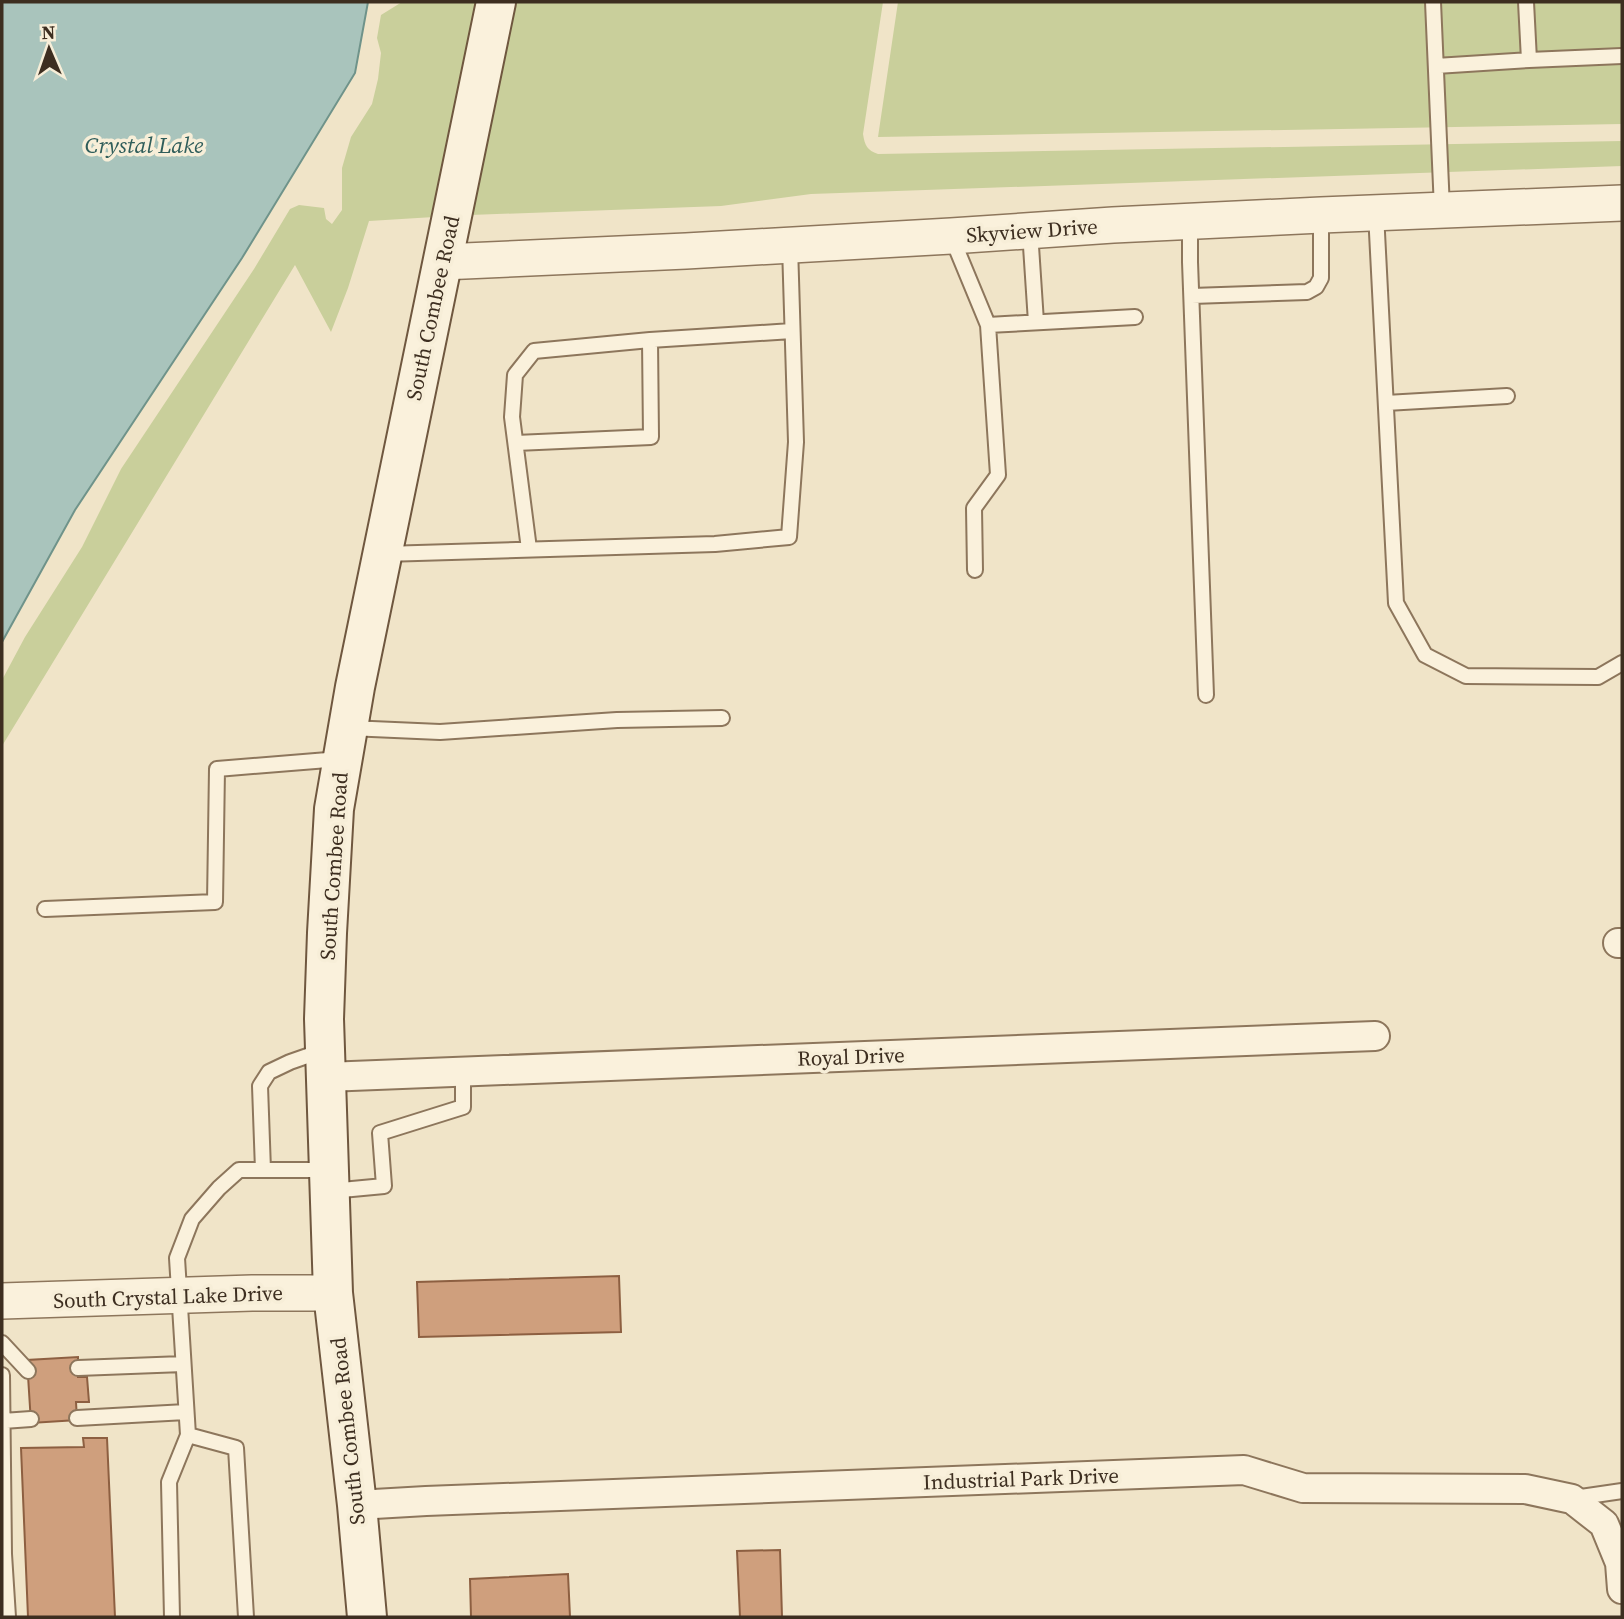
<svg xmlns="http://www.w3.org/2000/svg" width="1624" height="1619" font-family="'Source Serif 4',serif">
	<rect width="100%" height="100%" fill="#f0e4c8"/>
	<!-- green -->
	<path fill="#c9cf9b" d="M402,2h77l-45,215 -65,4 -21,67 -17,44 -36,-67 -293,481v-66l23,-43 57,-90 39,-78 133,-200 36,-60 9,-4 25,3 2,11 6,5 10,-14v-42l9,-31 21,-33 6,-25 3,-26 -4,-15 4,-23z
		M514,2h369l-20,132c2,12 4,16 15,20l744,-13v25l-811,28 -90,12 -251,9z
		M898,2h724v122l-744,13z"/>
	<!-- water -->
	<path fill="#a9c4bc" stroke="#6f938a" stroke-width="2" d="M2,2h366l-13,71 -113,185 -167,252 -73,132z"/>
	<!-- building -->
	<path fill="#cf9f7d" stroke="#8d5f41" stroke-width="2" d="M619,1276l2,56 -202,5 -2,-55z
		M78,1357v20h9l2,25h-13l1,18 -46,3 -4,-63z
		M83,1438h24l8,179h-87l-7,-169 63,-1z
		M780,1550l2,67h-42l-3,-66z
		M568,1574l2,43h-99l-1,-38z"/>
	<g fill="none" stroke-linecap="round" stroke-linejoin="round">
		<defs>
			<path id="service" d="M1433,2l9,207
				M1526,2l3,58 93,-4
				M1436,66l93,-6
				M1376,213l20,390 29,52 41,21 132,1 24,-14
				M1190,223v39l16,433
				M1030,231l6,91
				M952,238l36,87 10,150 -24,33 1,62
				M1192,296l115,-4 9,-5 5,-9v-63
				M988,325l147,-8
				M1386,403l121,-7
				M516,443l135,-6 -1,-97
				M529,549l-17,-132 3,-42 19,-24 116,-11 142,-9
				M384,554l331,-10 74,-7 7,-95 -6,-196
				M349,728l91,4 177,-12 105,-2
				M45,909l170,-7 2,-133 123,-10
				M263,1170l-3,-84 9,-14 21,-10 20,-7 14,-1
				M331,1191l53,-5 -4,-53 83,-26v-35
				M2,1343l26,28
				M78,1368l105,-4
				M2,1375l2,179 4,63
				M77,1418l109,-6
				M3,1421l28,-2
				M188,1435l48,13 10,169
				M1574,1498l48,-7
				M172,1617l-3,-135 19,-47 -11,-177 15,-39 27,-31 20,-18h90"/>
			<path id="minor" d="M1618,943h4
				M326,1077l1049,-41
				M357,1505l69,-4 818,-31 59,18 222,1 47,10 32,25 16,39 2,26"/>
			<path id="tertiary" d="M442,262l244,-11 265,-15 162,-11 208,-10 301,-12
				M2,1301l250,-8h81"/>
			<path id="secondary" d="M367,1617l-10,-112 -24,-212 -9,-274 3,-86 7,-124 21,-122 141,-685"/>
		</defs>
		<!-- service casing -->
		<use href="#service" stroke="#8d765c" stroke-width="18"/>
		<!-- minor casing -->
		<use href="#minor" stroke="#8d765c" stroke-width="32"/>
		<!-- tertiary casing -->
		<use href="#tertiary" stroke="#8d765c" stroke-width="38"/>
		<!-- secondary casing -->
		<use href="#secondary" stroke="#6f573f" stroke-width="42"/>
		<!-- service -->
		<use href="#service" stroke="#faf1dc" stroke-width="14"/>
		<!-- minor -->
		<use href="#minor" stroke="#faf1dc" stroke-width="28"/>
		<!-- tertiary -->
		<use href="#tertiary" stroke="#faf1dc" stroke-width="35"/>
		<!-- secondary -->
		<use href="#secondary" stroke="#faf1dc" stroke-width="38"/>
	</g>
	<g text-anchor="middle" stroke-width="7" stroke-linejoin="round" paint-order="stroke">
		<!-- street labels -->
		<g font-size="21" fill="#3d2e20" stroke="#f7eed8">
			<text transform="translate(1032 231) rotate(-4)" y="7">Skyview Drive</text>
			<text transform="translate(433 308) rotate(-78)" y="7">South Combee Road</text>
			<text transform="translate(334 866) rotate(-86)" y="7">South Combee Road</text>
			<text transform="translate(851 1057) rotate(-2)" y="7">Royal Drive</text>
			<text transform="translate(168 1297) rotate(-2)" y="7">South Crystal Lake Drive</text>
			<text transform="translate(348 1431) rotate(-96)" y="7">South Combee Road</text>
			<text transform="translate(1021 1479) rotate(-2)" y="7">Industrial Park Drive</text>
		</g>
		<!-- water labels -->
		<g font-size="23" font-style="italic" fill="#2f5d5a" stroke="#f7eed8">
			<text x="144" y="153">Crystal Lake</text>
		</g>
	</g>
	<!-- border -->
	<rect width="1624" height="1619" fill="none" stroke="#3d2e20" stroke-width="7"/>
	<!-- north arrow -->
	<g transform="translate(49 49) rotate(358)" stroke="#f7eed8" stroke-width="5" paint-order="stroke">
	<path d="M0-5L12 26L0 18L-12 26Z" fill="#3d2e20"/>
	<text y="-10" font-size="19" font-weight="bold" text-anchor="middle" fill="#3d2e20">N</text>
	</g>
</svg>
